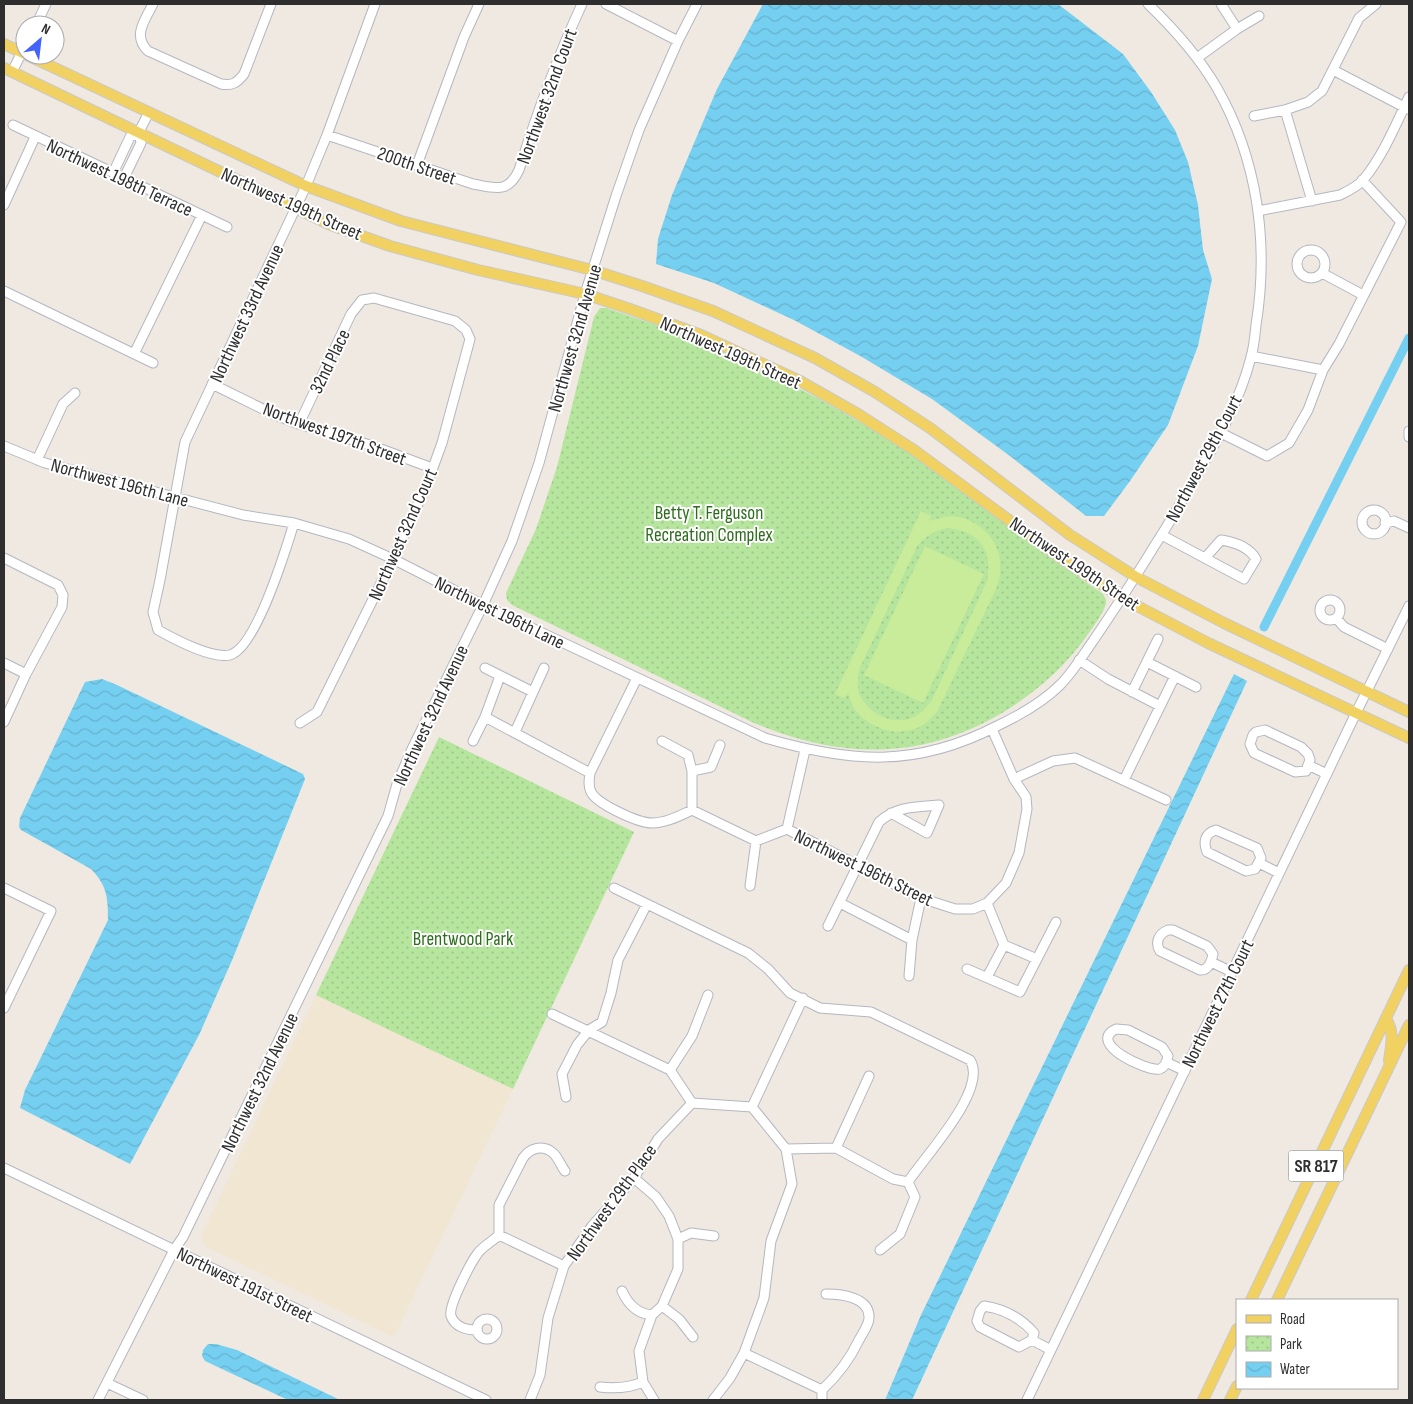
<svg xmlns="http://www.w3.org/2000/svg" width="1413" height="1404" font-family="'Sofia Sans Condensed',sans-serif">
	<defs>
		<pattern id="park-dots" width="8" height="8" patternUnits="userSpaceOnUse" patternTransform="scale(1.25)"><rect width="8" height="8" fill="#b6e59e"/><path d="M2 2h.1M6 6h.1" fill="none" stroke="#9dc588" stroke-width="1.8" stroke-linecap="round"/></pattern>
		<pattern id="water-waves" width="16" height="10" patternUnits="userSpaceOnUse" patternTransform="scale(1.25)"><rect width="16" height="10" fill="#75cff0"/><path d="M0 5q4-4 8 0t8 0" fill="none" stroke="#66b2ce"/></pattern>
	</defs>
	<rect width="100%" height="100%" fill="#efe9e1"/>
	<!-- education -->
	<path fill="#f0e6d1" d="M316,995l197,94 -119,248 -188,-90 -4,-5 -1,-6z"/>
	<!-- park -->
	<path fill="url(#park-dots)" d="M600,308h6c23,8 46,15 68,24 72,27 142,63 207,103 77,48 146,108 222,159 1,2 3,5 3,7 1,8 -15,29 -20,36 -23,32 -51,56 -84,76 -81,48 -163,46 -248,10l-242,-118 -5,-5 -1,-7 30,-64 21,-62 37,-150z
		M439,737l195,95 -121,257 -197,-94z"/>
	<!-- pitch -->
	<path fill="#c9ec9a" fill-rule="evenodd" d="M921,511l10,5 -2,5c5,-1 10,-3 15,-4 10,-2 21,1 30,6 25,14 32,41 22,66l-59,123c-4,3 -7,8 -11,11 -21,15 -51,9 -68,-10 -5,-5 -8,-13 -10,-20l-4,5 -9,-4zM949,528c31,4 44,23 38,53l-56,121c-4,3 -7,9 -11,11 -21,16 -52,3 -61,-20 -2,-8 -1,-16 0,-23l58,-124c10,-11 18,-16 32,-18z
		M925,546l59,28 -61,129 -59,-28z"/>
	<!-- water -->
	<path fill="url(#water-waves)" d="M763,4h295l65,50 28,38 24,38 13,32 10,43 5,45 9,29 -14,67 -30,79 -38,56 -26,35h-18l-76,-60 -78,-57 -70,-42 -68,-37 -80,-37 -58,-19 2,-25 14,-44 45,-106z
		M1234,674l13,7 -335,719h-27l36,-85z
		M102,679l15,6 186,89 2,5 -72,179 -34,77 -69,129 -110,-56 5,-18 83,-170c0,-22 -1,-35 -17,-51l-70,-39 -2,-3 1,-9 65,-136z
		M208,1344h8l21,6 103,50h-52l-83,-39 -3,-5 1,-6z"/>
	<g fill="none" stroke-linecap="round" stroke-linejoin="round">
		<!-- canal -->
		<path stroke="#75cff0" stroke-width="9" d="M1264,627l145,-289"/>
		<defs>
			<path id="minor" d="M153,4c-8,16 -21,32 -5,47l73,33c11,2 16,-1 23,-10l27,-70
				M606,4l72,37
				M1221,4l16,25
				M36,25l10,-21
				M1197,58l40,-29 22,-13
				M1333,70l75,39
				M12,72l13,-26
				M1285,110l27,91
				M1254,116l31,-6 23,-8 14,-11 37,-73 17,-14
				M13,125l214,102
				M327,135l146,49c22,4 35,10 46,-14 18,-57 38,-112 63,-166
				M417,165l47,-128 15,-33
				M113,173l17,-36 9,-5 10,-20
				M124,178l17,-35 -2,-11
				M4,205l31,-68
				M1258,211l82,-16c8,-4 17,-8 23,-15 20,-24 33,-56 46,-83
				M1297 264a14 14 0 1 1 28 0a14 14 0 1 1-28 0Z
				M1322,273l41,22
				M4,291l149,72
				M134,354l68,-139
				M1251,356l72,14
				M212,384l61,30 26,10 71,21 62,23
				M299,424l52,-110 11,-14 12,-2 81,23 11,9 4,9 -28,104 -15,41 -34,75 -76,153 -17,11
				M1409,431v6
				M1221,433l46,23 22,-13 19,-33 15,-40 16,-26 62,-122 -39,-42
				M4,446l41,17 198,52 51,8 55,16 44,20 90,46 282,133c86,25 151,30 232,-12 21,-10 47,-25 63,-41 13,-13 23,-30 33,-44 21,-31 42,-63 62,-96 14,-21 26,-43 39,-65 23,-39 46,-79 57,-123 3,-10 4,-22 5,-32 13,-81 2,-165 -39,-237 -18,-31 -43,-59 -69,-84
				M37,460l26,-56 12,-11
				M1362 522a12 12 0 1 1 24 0a12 12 0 1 1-24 0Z
				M294,523c-8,26 -38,125 -64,132 -18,4 -56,-16 -72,-25l-5,-18 7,-32 25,-138 121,-256 21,-51 48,-131
				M1385,523l9,-2 15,7
				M1162,535l9,5 73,39 12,-20c-7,-12 -22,-17 -35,-19l-16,18
				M4,558l54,27 5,10 -1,12 -36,67 -22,48
				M1320 610a10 10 0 1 1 20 0a10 10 0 1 1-20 0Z
				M1336,618l8,9 44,22
				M1079,660l29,19 52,27
				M1147,662l49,25
				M4,663l22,11
				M485,668l48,24
				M500,676l-15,41 105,56
				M637,678l-47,95c-1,7 -2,13 1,19 6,12 47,31 61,31 14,0 27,-7 40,-13l64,31 31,-12 134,69 34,11h18l14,-6 19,-20 13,-30 8,-44 -1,-12 -12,-18 -22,-50
				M1132,692l26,-53
				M515,732l29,-64
				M473,741l12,-24
				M662,741l26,14 4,16v39
				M1308,765l-2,6 -11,1 -41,-19 -4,-9 3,-9 3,-3 9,-2 36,17 7,7 2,6 -2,5 19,9
				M692,771l19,-4 9,-22
				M1014,779l39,-18 22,-3 91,42
				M1124,780l51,-104
				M787,829l18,-79
				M1216,830l41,18 4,10 -6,11 -9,2 -39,-19c-4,-10 -2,-19 9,-22z
				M1259,863l20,10
				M750,886l6,-45
				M4,888l47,23 -47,97
				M614,888l134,65 20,16 22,24 30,15 51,4 99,48c19,29 -46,97 -62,122
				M840,903l72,37
				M987,903l17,42 33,14
				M828,926l51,-104c18,-16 37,-15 60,-17l-12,28 -36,-20
				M1168,930h5l34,16 6,8c-1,7 -5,17 -13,16l-40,-19c-5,-8 -2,-17 8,-21z
				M1211,962l21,10
				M967,969l53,23 36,-70
				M909,976l3,-36 9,-42
				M987,977l17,-32
				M552,1014l118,56 22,33 60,4 34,42 50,-1 57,31 15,3
				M1116,1029l12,1 34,17 6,9c-1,5 -3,11 -8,13 -13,3 -74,-26 -44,-40z
				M1166,1062l19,9
				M670,1070l22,-34 16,-41
				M566,1097l-4,-23 15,-29 12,-15 13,-8 9,-29 7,-33 29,-56
				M752,1107l51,-109
				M836,1148l33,-72
				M4,1168l482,232
				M634,1178l22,19 13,19 9,23v30l-16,37 -10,9 -13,36 4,31 11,18
				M499,1235l65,31
				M678,1239l13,-6 23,3
				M880,1250l20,-16 15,-37 -7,-15
				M622,1291c6,13 16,23 30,24
				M662,1306l17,13 14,18
				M477 1329a10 10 0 1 1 20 0a10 10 0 1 1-20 0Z
				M476,1330c-9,0 -21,-3 -25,-14 -3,-10 20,-54 27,-63 5,-7 15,-12 21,-18v-30l24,-47c7,-10 20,-14 30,-5 5,4 8,13 12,18
				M1032,1340l2,-7c-13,-15 -30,-24 -50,-27l-4,5 -3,10 3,6 39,20 13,-7 19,10
				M744,1353l78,37
				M107,1383l36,17
				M600,1387c16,2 29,1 43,-5
				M98,1400l76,-150 9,-13 205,-421 9,-32 15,-35 71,-144 29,-64 27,-78 46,-169 31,-98 23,-66 39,-89 19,-37
				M530,1400l10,-25 8,-57 16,-52 28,-40 42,-48 24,-39 34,-36
				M713,1400l17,-22 14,-25 20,-55 7,-57 21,-57 -6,-35
				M822,1400v-10c16,-15 28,-31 37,-50 3,-6 10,-15 10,-22 1,-21 -28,-24 -43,-24
				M1027,1400l329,-687 53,-107"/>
			<path id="major" d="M4,44l21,10
				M27,55l279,131 95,35 191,49 50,16 71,25 102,47 60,34 55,36 140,107 66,42 88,46 185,89
				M4,68l327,157 59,21 88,24 107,24 45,15 71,26 99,46 58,33 56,36 145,107 63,41 86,45 201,95
				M1386,1019c9,13 5,26 3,42
				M1251,1300l158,-330
				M1277,1300l132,-275
				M1203,1400l34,-71
				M1230,1400l7,-14"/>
		</defs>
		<!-- minor casing -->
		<use href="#minor" stroke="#b4b7c1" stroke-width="11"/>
		<!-- major casing -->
		<use href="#major" stroke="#c9c9c9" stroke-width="12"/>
		<!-- minor -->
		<use href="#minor" stroke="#fff" stroke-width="9"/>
		<!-- major -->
		<use href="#major" stroke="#f2d163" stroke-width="10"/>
	</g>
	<g text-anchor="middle" stroke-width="4" stroke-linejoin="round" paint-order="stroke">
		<!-- shield labels -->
		<rect fill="#fff" stroke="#6d6d6d" stroke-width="1" x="1288.5" y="1150.5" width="55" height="31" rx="4"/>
		<g font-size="18" font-weight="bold" fill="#2e2e2e">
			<text x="1316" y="1172">SR 817</text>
		</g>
		<!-- street labels -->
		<g font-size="19" fill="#2e2e2e" stroke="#fff">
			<text transform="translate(546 96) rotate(-70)" y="7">Northwest 32nd Court</text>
			<text transform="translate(417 165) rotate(19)" y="7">200th Street</text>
			<text transform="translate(120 177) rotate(25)" y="7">Northwest 198th Terrace</text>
			<text transform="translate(292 203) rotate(24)" y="7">Northwest 199th Street</text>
			<text transform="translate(246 313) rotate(-65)" y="7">Northwest 33rd Avenue</text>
			<text transform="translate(574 338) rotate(-74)" y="7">Northwest 32nd Avenue</text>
			<text transform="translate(731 352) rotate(24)" y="7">Northwest 199th Street</text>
			<text transform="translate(329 361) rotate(-64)" y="7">32nd Place</text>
			<text transform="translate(335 433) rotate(20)" y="7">Northwest 197th Street</text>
			<text transform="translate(1203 458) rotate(-62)" y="7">Northwest 29th Court</text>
			<text transform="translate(120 482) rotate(15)" y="7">Northwest 196th Lane</text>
			<text transform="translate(402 534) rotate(-66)" y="7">Northwest 32nd Court</text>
			<text transform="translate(1075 563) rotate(34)" y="7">Northwest 199th Street</text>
			<text transform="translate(500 612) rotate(26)" y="7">Northwest 196th Lane</text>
			<text transform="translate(430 715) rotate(-65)" y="7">Northwest 32nd Avenue</text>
			<text transform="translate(864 867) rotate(26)" y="7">Northwest 196th Street</text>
			<text transform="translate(1217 1003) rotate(-64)" y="7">Northwest 27th Court</text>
			<text transform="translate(259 1082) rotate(-64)" y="7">Northwest 32nd Avenue</text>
			<text transform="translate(611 1202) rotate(-54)" y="7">Northwest 29th Place</text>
			<text transform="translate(245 1284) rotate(26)" y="7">Northwest 191st Street</text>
		</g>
		<!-- park labels -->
		<g font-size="19" fill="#2c6e1b" stroke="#fff">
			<text x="709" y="519">Betty T. Ferguson<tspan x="709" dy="22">Recreation Complex</tspan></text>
			<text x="463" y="945">Brentwood Park</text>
		</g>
	</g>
	<!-- border -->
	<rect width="1413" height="1404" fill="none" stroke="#2e2e2e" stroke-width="10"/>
	<!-- legend -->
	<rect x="1236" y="1299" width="162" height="90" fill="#ffffff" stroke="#ababab"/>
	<rect x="1246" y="1315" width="25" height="8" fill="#f2d163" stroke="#ababab"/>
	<text x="1280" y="1324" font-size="15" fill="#2e2e2e">Road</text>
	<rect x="1246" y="1336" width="25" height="15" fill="url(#park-dots)" stroke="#ababab"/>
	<text x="1280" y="1349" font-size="15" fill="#2e2e2e">Park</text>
	<rect x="1246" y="1362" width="25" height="15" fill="url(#water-waves)" stroke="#ababab"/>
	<text x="1280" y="1374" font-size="15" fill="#2e2e2e">Water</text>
	<!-- north arrow -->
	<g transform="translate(40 40) rotate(28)"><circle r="24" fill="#ffffff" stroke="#ababab"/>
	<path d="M0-4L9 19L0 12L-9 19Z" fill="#4264fb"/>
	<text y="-8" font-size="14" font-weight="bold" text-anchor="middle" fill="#2e2e2e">N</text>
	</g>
</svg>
